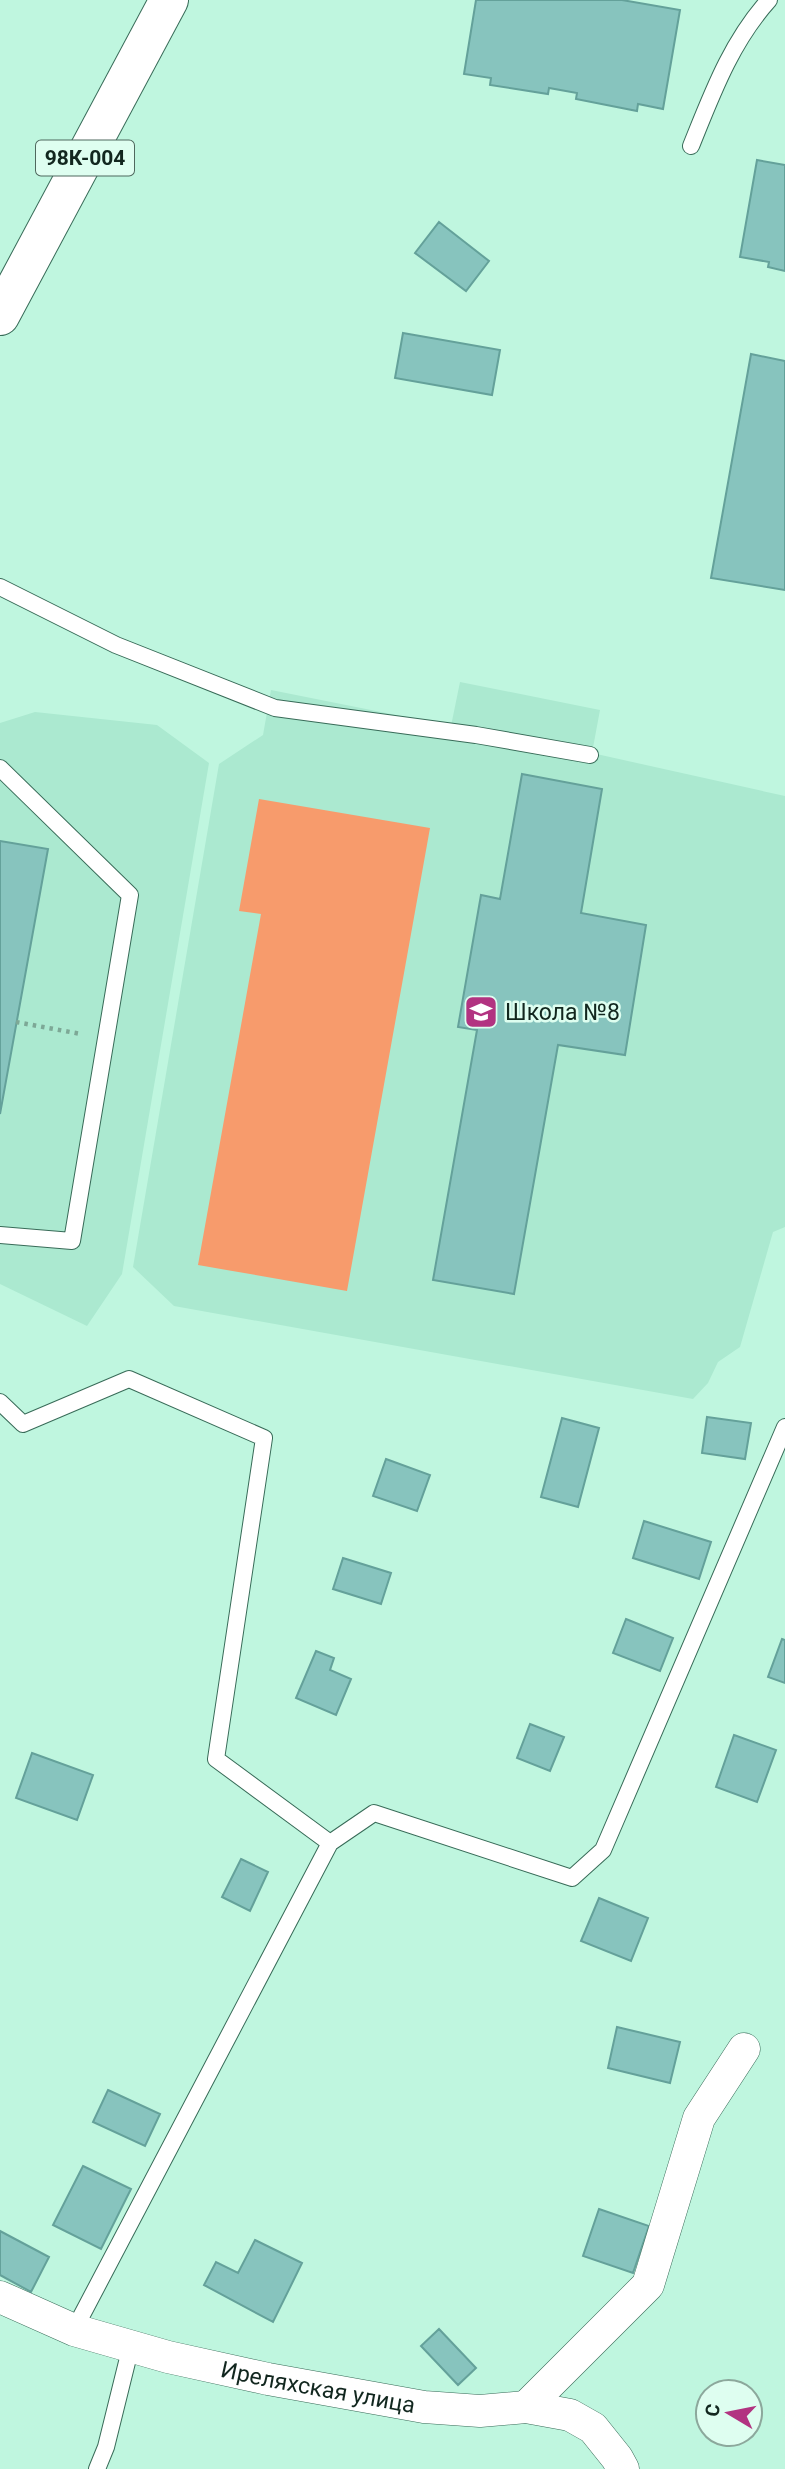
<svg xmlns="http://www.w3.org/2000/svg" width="785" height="2469" font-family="Roboto,sans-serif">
	<rect width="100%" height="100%" fill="#bff6df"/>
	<!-- built -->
	<path fill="#abe9d0" d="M460,682l140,28 -8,43 193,43v431l-12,5 -33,115 -22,15 -10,21 -15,16 -519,-93 -41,-39 86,-503 44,-29 8,-45 180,36z
		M35,712l122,13 52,38 -87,511 -35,52 -87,-42v-561z"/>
	<!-- green -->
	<path fill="#f79b6c" d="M259,799l171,29 -83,463 -149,-26 63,-351 -22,-3z"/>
	<!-- building -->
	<path fill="#87c4be" stroke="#64a19a" stroke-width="2" d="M476,0h146l58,10 -17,99 -25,-5 -1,7 -61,-12 1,-6 -28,-5 -1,6 -58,-9 1,-7 -27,-4z
		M757,160l28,5v106l-17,-4 1,-5 -29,-5z
		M439,222l50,39 -23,30 -51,-38z
		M403,333l97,17 -8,45 -97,-17z
		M751,354l34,7v229l-74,-12z
		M522,774l80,15 -21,124 65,12 -21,130 -67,-10 -44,249 -81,-14 44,-250 -19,-3 23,-132 19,4z
		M0,841l48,8 -48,265z
		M707,1417l44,6 -6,36 -43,-6z
		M562,1418l37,10 -21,79 -37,-10z
		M386,1459l44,16 -13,36 -44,-15z
		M644,1521l67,21 -12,37 -66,-21z
		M343,1558l48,15 -10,31 -48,-15z
		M626,1619l47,19 -13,33 -47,-18z
		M782,1639l3,1v43l-17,-6z
		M316,1651l18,7 -4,12 21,9 -15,36 -40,-17z
		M530,1724l34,13 -14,34 -33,-13z
		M734,1735l42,15 -19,52 -41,-15z
		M32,1753l61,22 -16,45 -61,-22z
		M241,1859l27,13 -18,39 -28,-14z
		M599,1898l49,20 -17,43 -50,-20z
		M617,2027l63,15 -10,41 -62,-15z
		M108,2090l52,24 -15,32 -52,-24z
		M83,2166l48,23 -30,60 -48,-24z
		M599,2209l50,17 -16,47 -50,-17z
		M0,2231l49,26 -18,35 -31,-17z
		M255,2240l47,23 -29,59 -69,-37 12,-23 22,11z
		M439,2329l37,39 -18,17 -37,-39z"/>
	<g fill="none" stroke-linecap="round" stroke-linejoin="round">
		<defs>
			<path id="service" d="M691,146c21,-52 40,-104 78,-146
				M0,587l116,58 159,63 201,27 114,20
				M0,768l130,127 -58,346 -72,-6
				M0,1402l23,22 106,-45 135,59 -48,321 114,84 -256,487
				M330,1843l44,-30 198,65 31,-28 182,-423
				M97,2469l9,-22 25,-101"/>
			<g id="minor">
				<path id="s1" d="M0,2297l74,33 94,27 100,22 156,28 56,4 46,-4 44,8 23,13 24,30 6,11"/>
				<path d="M526,2407l122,-122 51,-167 45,-69"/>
			</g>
			<path id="primary" d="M0,316l169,-316"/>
		</defs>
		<!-- service casing -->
		<use href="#service" stroke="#386b58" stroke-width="18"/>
		<!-- minor casing -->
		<use href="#minor" stroke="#386b58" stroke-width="33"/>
		<!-- primary casing -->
		<use href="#primary" stroke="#386b58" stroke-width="40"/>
		<!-- path -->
		<path stroke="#7da896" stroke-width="4.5" stroke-dasharray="3.5 5" stroke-linecap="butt" d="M16,1022l65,12"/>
		<!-- service -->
		<use href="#service" stroke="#fff" stroke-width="16"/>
		<!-- minor -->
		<use href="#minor" stroke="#fff" stroke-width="32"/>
		<!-- primary -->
		<use href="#primary" stroke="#fff" stroke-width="38"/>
	</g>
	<!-- icons -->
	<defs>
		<symbol id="school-square" viewBox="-11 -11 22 22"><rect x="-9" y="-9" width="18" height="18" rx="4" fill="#b23381" stroke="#defef0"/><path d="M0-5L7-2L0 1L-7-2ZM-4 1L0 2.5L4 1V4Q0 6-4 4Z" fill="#fff"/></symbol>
	</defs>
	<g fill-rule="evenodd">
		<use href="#school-square" x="462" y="993" width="38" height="38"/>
	</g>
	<g text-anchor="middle" stroke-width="5" stroke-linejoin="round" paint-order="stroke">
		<!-- shield labels -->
		<rect fill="#defef0" stroke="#4f685e" stroke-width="2" x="36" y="140.5" width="98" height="35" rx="5"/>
		<g font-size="21" font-weight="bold" fill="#12271f">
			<text x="85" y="165">98К-004</text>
		</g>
		<!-- poi labels -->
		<g font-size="23" fill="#12271f" stroke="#defef0" text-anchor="start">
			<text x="505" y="1020">Школа №8</text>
		</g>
		<!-- street labels -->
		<g font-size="23" fill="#12271f" stroke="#defef0">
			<text dy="8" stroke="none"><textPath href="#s1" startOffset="332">Иреляхская улица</textPath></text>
		</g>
	</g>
	<!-- north arrow -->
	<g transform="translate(729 2413) rotate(280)"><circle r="33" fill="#defef0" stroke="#8ca89c" stroke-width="2"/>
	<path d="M0-5L12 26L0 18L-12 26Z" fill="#b23381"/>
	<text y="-10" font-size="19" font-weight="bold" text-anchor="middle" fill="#12271f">С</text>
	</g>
</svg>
